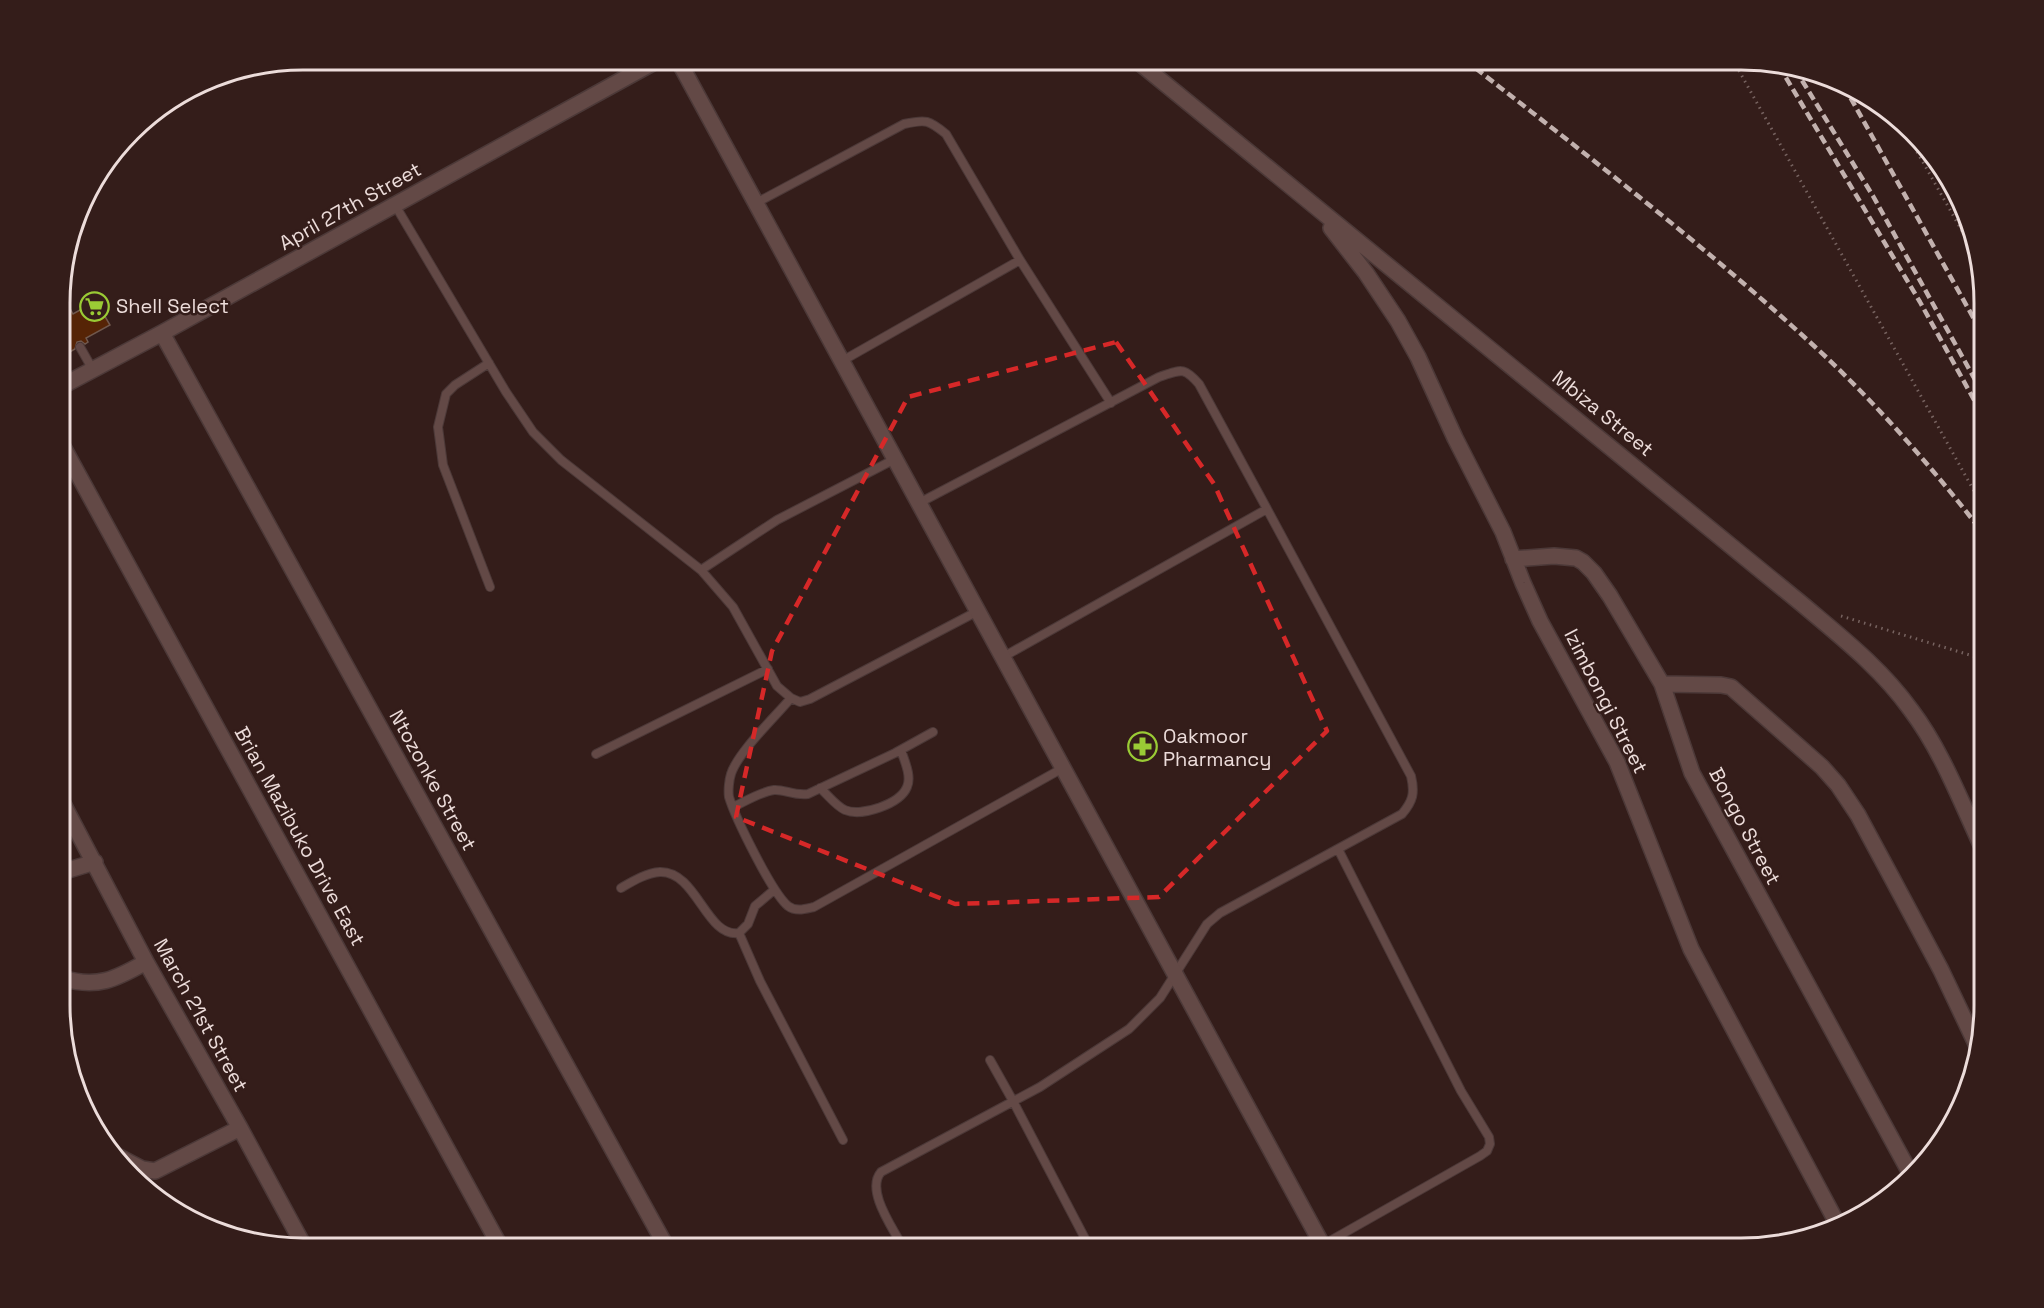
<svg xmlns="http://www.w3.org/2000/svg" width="2044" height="1308" font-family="'Space Grotesk',sans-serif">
	<rect width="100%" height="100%" fill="#341d1a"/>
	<!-- building -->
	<path fill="#562406" stroke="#70584d" stroke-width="1.5" d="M62,294l11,20 23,-13 14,24 -24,13 2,4 -3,2 -4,-3 -4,1 -2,7 -7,4 -6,-11z"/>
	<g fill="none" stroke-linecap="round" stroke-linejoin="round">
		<defs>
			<path id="lane" d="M756,203l148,-79c22,-5 25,-4 42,10l74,126 91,143
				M395,205l111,187 27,40 28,28 140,110 32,37 44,79 14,12 9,4 10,-3 168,-88
				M80,347l13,23
				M842,361l178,-101
				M489,363l-34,22 -9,9 -8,33 5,38 47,122
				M919,503l240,-126c22,-7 24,-11 40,7l68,125
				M701,570l76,-50 118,-61
				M791,698c-16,19 -53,54 -60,76 -2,6 -3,17 -2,23 6,20 43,96 59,109 8,6 17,3 26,1l249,-139
				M596,754l172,-85
				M820,788c8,7 16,18 25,22 17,7 55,-6 62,-23 5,-11 -3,-27 -6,-37
				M733,807c13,-6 27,-15 41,-17 10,-1 20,6 34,4l87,-41 38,-21
				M1967,814l16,-7
				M621,888c12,-7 25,-15 39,-16 37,-1 46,66 79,61
				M774,890l-19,16 -7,18 -9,9 21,48 83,159
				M990,1060l23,41 77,147
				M1321,1246l159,-90 7,-5 3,-7 -1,-7 -28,-46 -123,-242
				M903,1248c-9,-19 -38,-57 -22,-76l159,-85 89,-58 31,-31 47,-74 13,-11 182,-99c11,-13 13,-21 9,-38l-144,-267 -264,148"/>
			<path id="street" d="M678,60l646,1188
				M1136,60l666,544c39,33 79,64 109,106 31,41 50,92 72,139
				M1331,228l35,45 32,48 20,36 37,81 48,94 20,51 17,38 77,141 74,187 146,274
				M162,333l505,915
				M62,386l100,-53 496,-273
				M1513,559l41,-3 22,2 7,4 11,11 16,23 52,88 30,89 217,398
				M1662,684l59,1 10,2 91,80 16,18 20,30 35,65 48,90 37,78
				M62,802l84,160 94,166 65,120
				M62,872l33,-10
				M62,978c35,11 54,1 84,-16
				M119,1157l23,12 13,2 85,-43"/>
			<path id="secondary" d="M62,445l439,803"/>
		</defs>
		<!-- lane casing -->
		<use href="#lane" stroke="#4c3938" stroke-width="10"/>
		<!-- street casing -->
		<use href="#street" stroke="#4c3938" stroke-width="18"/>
		<!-- secondary casing -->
		<use href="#secondary" stroke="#4c3938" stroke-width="18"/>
		<!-- path -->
		<path stroke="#776360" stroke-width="3" stroke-dasharray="1.5 4.5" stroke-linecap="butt" d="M1733,60l250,447
			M1908,136l62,109
			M1841,616l142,43"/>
		<!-- lane -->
		<use href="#lane" stroke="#634946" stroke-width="8"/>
		<!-- street -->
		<use href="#street" stroke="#634946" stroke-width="15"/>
		<!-- secondary -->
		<use href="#secondary" stroke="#634946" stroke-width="15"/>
		<!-- rail -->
		<path stroke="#c2b1ae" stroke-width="4.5" stroke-dasharray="9 4.5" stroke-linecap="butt" d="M1465,60c123,96 247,191 361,297 57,54 109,114 157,176
			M1779,66l141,236 63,114
			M1795,69l78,127 110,198
			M1844,86l139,249"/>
	</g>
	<!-- marked area -->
	<path fill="none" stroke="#d62828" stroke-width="4.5" stroke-dasharray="12 8" stroke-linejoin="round" d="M1116,342l98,142 113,247 -168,166 -204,7 -219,-87 36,-166 136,-254z"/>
	<!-- icons -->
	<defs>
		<symbol id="supermarket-ring" viewBox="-11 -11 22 22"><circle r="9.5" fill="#341d1a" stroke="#9acb35" stroke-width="1.5"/><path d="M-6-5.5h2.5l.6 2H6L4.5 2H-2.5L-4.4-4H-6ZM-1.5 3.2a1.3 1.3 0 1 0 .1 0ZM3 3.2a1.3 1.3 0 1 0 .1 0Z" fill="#9acb35"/></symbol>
		<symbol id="pharmacy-ring" viewBox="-11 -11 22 22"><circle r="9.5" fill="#341d1a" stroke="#9acb35" stroke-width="1.5"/><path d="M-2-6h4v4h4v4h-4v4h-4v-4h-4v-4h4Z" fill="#9acb35"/></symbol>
	</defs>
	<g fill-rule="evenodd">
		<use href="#supermarket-ring" x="78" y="290" width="33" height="33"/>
		<use href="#pharmacy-ring" x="1126" y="730" width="33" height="33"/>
	</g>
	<g text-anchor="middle" stroke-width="5" stroke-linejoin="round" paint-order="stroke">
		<!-- street labels -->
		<g font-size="20" fill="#ecdcda" stroke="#341d1a">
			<text transform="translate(350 206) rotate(-29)" y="7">April 27th Street</text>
			<text transform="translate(1603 413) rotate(39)" y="7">Mbiza Street</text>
			<text transform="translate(1606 701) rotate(63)" y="7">Izimbongi Street</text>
			<text transform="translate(433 780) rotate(61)" y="7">Ntozonke Street</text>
			<text transform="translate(1745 826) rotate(62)" y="7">Bongo Street</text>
			<text transform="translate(300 836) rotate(61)" y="7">Brian Mazibuko Drive East</text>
			<text transform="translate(201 1015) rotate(61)" y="7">March 21st Street</text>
		</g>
		<!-- poi labels -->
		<g font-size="20" fill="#ecdcda" stroke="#341d1a" text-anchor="start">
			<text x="116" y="313">Shell Select</text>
			<text x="1163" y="743">Oakmoor<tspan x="1163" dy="23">Pharmancy</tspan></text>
		</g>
	</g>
	<!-- crop -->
	<path d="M0 0H2044V1308H0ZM303 70H1741A233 233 0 0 1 1974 303V1005A233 233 0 0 1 1741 1238H303A233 233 0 0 1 70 1005V303A233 233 0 0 1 303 70Z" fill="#341d1a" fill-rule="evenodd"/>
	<path fill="none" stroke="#ecdcda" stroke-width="3" d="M303 70H1741A233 233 0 0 1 1974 303V1005A233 233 0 0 1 1741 1238H303A233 233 0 0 1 70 1005V303A233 233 0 0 1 303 70Z"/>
</svg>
